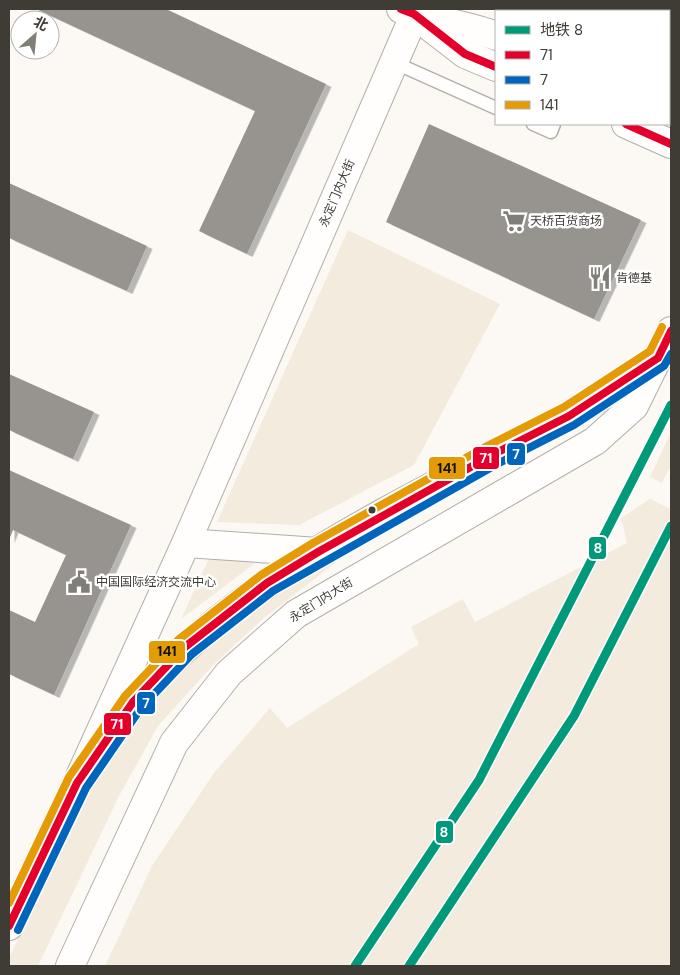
<svg xmlns="http://www.w3.org/2000/svg" width="680" height="975" font-family="'DM Sans','Noto Sans SC',sans-serif">
	<defs>
		<filter id="shadow"><feDropShadow dx="5.5" dy="3" stdDeviation="0" flood-color="#0004"/></filter>
	</defs>
	<rect width="100%" height="100%" fill="#fcf9f4"/>
	<!-- green -->
	<path fill="#f2ebde" d="M348,230l152,74 -86,161 -115,60 -82,-3z
		M671,432v38l-2,-1 -7,14 -12,-6z
		M650,499l21,10v457h-566l47,-100 62,-93 56,-65 17,20 132,-84 -8,-17 52,-28 12,23 152,-79 -6,-25z
		M356,547l-91,70 -52,48 -55,61 -39,70 -81,170h-29v-8l75,-157 36,-61 47,-57 76,-70z
		M210,556l52,2 -81,61z"/>
	<!-- building -->
	<path fill="#97948f" filter="url(#shadow)" d="M36,9h130l160,75 -79,170 -48,-23 56,-120z
		M429,124l212,96 -47,99 -208,-97z
		M9,183l138,63 -20,45 -118,-53z
		M9,374l85,38 -21,47 -64,-29z
		M9,470l122,55 -77,170 -45,-21v-64l26,12 31,-67 -53,-25 -4,10z"/>
	<g fill="none" stroke-linecap="round" stroke-linejoin="round">
		<defs>
			<path id="service" d="M644,9l5,2
				M393,62l103,46
				M533,124l18,8 3,-8"/>
			<path id="tertiary" d="M401,9c31,13 65,15 95,27
				M421,20l44,34 31,13
				M669,107l2,1
				M626,124l45,20
				M186,543l132,9
				M115,728c87,-127 258,-211 393,-281 20,-11 41,-19 61,-31 30,-17 59,-38 89,-58
				M9,926l68,-143 109,-240 231,-534"/>
			<path id="primary" d="M70,966l104,-223 55,-70 67,-59 299,-173 39,-35 37,-75"/>
		</defs>
		<!-- service casing -->
		<use href="#service" stroke="#b2afaa" stroke-width="15"/>
		<!-- tertiary casing -->
		<use href="#tertiary" stroke="#b2afaa" stroke-width="30"/>
		<!-- primary casing -->
		<use href="#primary" stroke="#b2afaa" stroke-width="30"/>
		<!-- service -->
		<use href="#service" stroke="#fffefd" stroke-width="12"/>
		<!-- tertiary -->
		<use href="#tertiary" stroke="#fffefd" stroke-width="28"/>
		<!-- primary -->
		<use href="#primary" stroke="#fffefd" stroke-width="28"/>
		<defs>
			<path id="bus-1" d="M401,9l13,5 51,40 31,13
				M626,124l45,20
				M9,926l68,-143 56,-81 52,-55 82,-64 51,-31 176,-98 75,-38 89,-58 13,-27"/>
			<path id="bus-2" d="M18,930l68,-142 55,-80 51,-54 81,-63 226,-128 75,-38 90,-59 7,-12"/>
			<path id="bus-3" d="M9,903l60,-126 56,-81 53,-56 83,-65 52,-32 176,-98 75,-38 86,-56 12,-24"/>
		</defs>
		<!-- bus-1 casing -->
		<use href="#bus-1" stroke="#fff" stroke-width="11"/>
		<!-- bus-2 casing -->
		<use href="#bus-2" stroke="#fff" stroke-width="11"/>
		<!-- bus-3 casing -->
		<use href="#bus-3" stroke="#fff" stroke-width="11"/>
		<!-- bus-1 -->
		<use href="#bus-1" stroke="#e4002b" stroke-width="8"/>
		<!-- bus-2 -->
		<use href="#bus-2" stroke="#0065bd" stroke-width="8"/>
		<!-- bus-3 -->
		<use href="#bus-3" stroke="#e59b05" stroke-width="8"/>
		<defs>
			<path id="metro-1" d="M355,966l124,-186 192,-375
				M409,966l165,-250 97,-190"/>
		</defs>
		<!-- metro-1 casing -->
		<use href="#metro-1" stroke="#fff" stroke-width="12"/>
		<!-- metro-1 -->
		<use href="#metro-1" stroke="#00997a" stroke-width="9"/>
	</g>
	<!-- icons -->
	<defs>
		<symbol id="supermarket-bare" viewBox="-9 -9 18 18"><path d="M-6-5.5h2.5l.6 2H6L4.5 2H-2.5L-4.4-4H-6ZM-1.5 3.2a1.3 1.3 0 1 0 .1 0ZM3 3.2a1.3 1.3 0 1 0 .1 0Z" fill="#817e78" stroke="#fff" stroke-width="2.5" paint-order="stroke"/></symbol>
		<symbol id="restaurant-bare" viewBox="-9 -9 18 18"><path d="M-5-6h1v4h1v-4h1v4h1v-4h1v5L-1.5 .5V6h-2V.5L-5-1ZM5-6V6H3V1.5H1.5Q1.5-4 5-6Z" fill="#817e78" stroke="#fff" stroke-width="2.5" paint-order="stroke"/></symbol>
		<symbol id="civic-bare" viewBox="-9 -9 18 18"><path d="M-.6-6.5H3V-4.5H.6V-3L4-1V1h2V6H-6V1h2V-1L-.6-3ZM-1.2 2.5V6h2.4V2.5Z" fill="#817e78" stroke="#fff" stroke-width="2.5" paint-order="stroke"/></symbol>
	</defs>
	<g fill-rule="evenodd">
		<use href="#supermarket-bare" x="498" y="205" width="32" height="32"/>
		<use href="#restaurant-bare" x="584" y="262" width="32" height="32"/>
		<use href="#civic-bare" x="63" y="566" width="32" height="32"/>
	</g>
	<!-- markers -->
	<circle fill="#3f3c36" stroke="#fff" stroke-width="2" cx="372" cy="510" r="4.5"/>
	<g text-anchor="middle" stroke-width="5" stroke-linejoin="round" paint-order="stroke">
		<!-- street labels -->
		<g font-size="12" fill="#3f3c36" stroke="#fff">
			<text transform="translate(337 193) rotate(-67)" y="4">永定门内大街</text>
			<text transform="translate(321 600) rotate(-32)" y="4">永定门内大街</text>
		</g>
		<!-- poi labels -->
		<g font-size="12" fill="#3f3c36" stroke="#fff" text-anchor="start">
			<text x="530" y="225">天桥百货商场</text>
			<text x="616" y="282">肯德基</text>
			<text x="96" y="586">中国国际经济交流中心</text>
		</g>
	</g>
	<g stroke="#fff" stroke-width="2">
		<rect x="506" y="442" width="20" height="24" rx="5" fill="#0065bd"/>
		<rect x="472" y="446" width="28" height="24" rx="5" fill="#e4002b"/>
		<rect x="428" y="456" width="38" height="24" rx="5" fill="#e59b05"/>
		<rect x="588" y="536" width="19" height="24" rx="5" fill="#00997a"/>
		<rect x="148" y="640" width="38" height="24" rx="5" fill="#e59b05"/>
		<rect x="136" y="691" width="20" height="24" rx="5" fill="#0065bd"/>
		<rect x="103" y="712" width="29" height="24" rx="5" fill="#e4002b"/>
		<rect x="435" y="820" width="19" height="24" rx="5" fill="#00997a"/>
	</g>
	<g font-size="14" text-anchor="middle" font-weight="bold" fill="#fff">
		<text x="516" y="459">7</text>
		<text x="486" y="463">71</text>
		<text x="598" y="553">8</text>
		<text x="146" y="708">7</text>
		<text x="117" y="729">71</text>
		<text x="444" y="837">8</text>
	</g>
	<g font-size="14" text-anchor="middle" font-weight="bold" fill="#111">
		<text x="447" y="473">141</text>
		<text x="167" y="656">141</text>
	</g>
	<!-- border -->
	<rect width="680" height="975" fill="none" stroke="#3f3c36" stroke-width="20"/>
	<!-- legend -->
	<rect x="495" y="10" width="175" height="115" fill="#ffffff" stroke="#b2b1af"/>
	<rect x="505" y="26" width="25" height="8" fill="#00997a" stroke="#b2b1af"/>
	<text x="540" y="35" font-size="15" fill="#3f3c36">地铁 8</text>
	<rect x="505" y="51" width="25" height="8" fill="#e4002b" stroke="#b2b1af"/>
	<text x="540" y="60" font-size="15" fill="#3f3c36">71</text>
	<rect x="505" y="76" width="25" height="8" fill="#0065bd" stroke="#b2b1af"/>
	<text x="540" y="85" font-size="15" fill="#3f3c36">7</text>
	<rect x="505" y="101" width="25" height="8" fill="#e59b05" stroke="#b2b1af"/>
	<text x="540" y="110" font-size="15" fill="#3f3c36">141</text>
	<!-- north arrow -->
	<g transform="translate(35 35) rotate(27)"><circle r="24" fill="#ffffff" stroke="#b2b1af"/>
	<path d="M0-4L9 19L0 12L-9 19Z" fill="#817e78"/>
	<text y="-8" font-size="14" font-weight="bold" text-anchor="middle" fill="#3f3c36">北</text>
	</g>
</svg>
